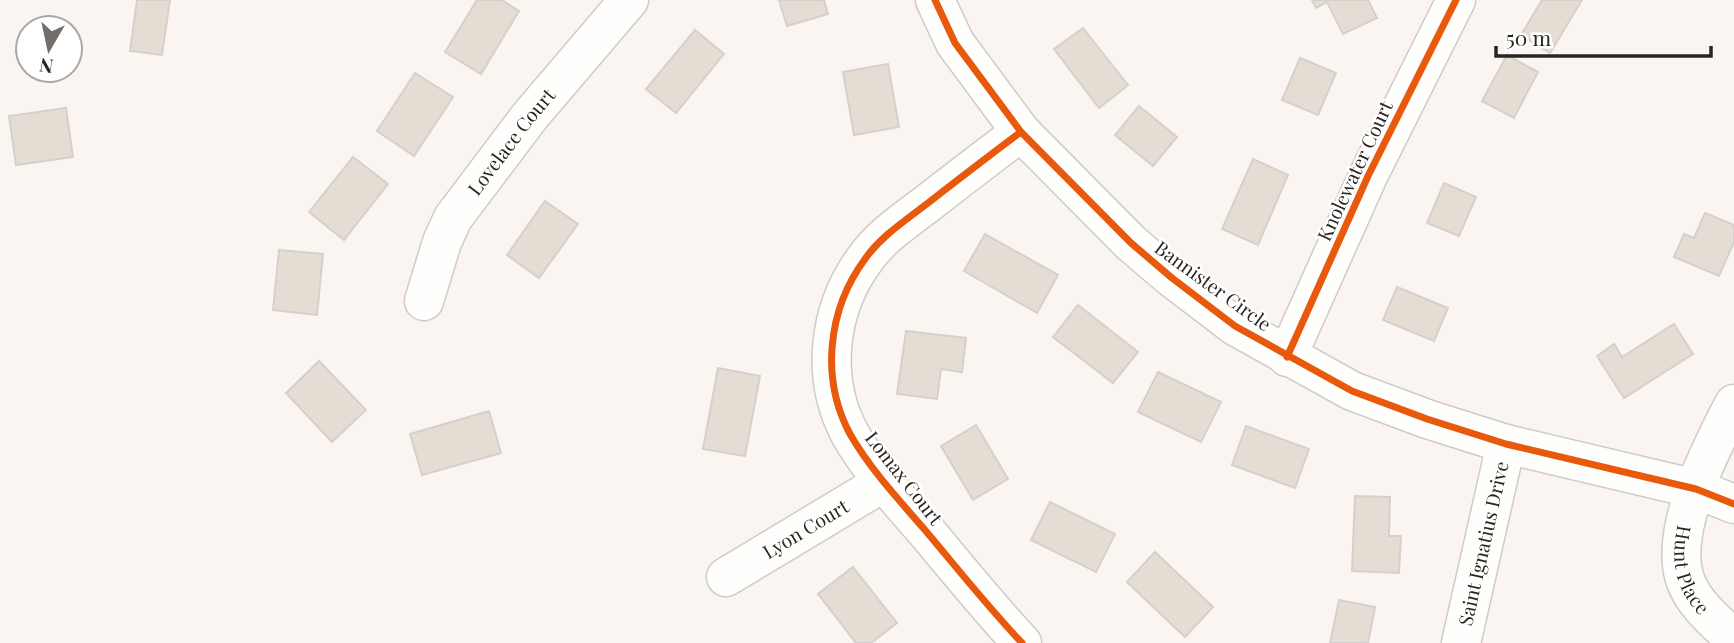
<svg xmlns="http://www.w3.org/2000/svg" width="1734" height="643" font-family="'Playfair Display',serif">
	<rect width="100%" height="100%" fill="#faf5f0"/>
	<!-- building -->
	<path fill="#e5ddd4" stroke="#d5d0cb" stroke-width="2" d="M137,0h33l-8,55 -32,-4z
		M477,0h25l17,11 -38,63 -36,-22z
		M779,0h45l4,14 -41,12z
		M1312,0h56l9,18 -34,16 -16,-32 -11,6z
		M1542,0h40l-32,53 -29,-18z
		M1083,28l45,57 -29,23 -45,-59z
		M695,30l29,24 -48,59 -30,-24z
		M1507,55l31,17 -24,46 -32,-17z
		M1300,58l36,15 -18,42 -36,-15z
		M888,64l11,63 -45,8 -11,-63z
		M415,73l38,24 -39,59 -37,-25z
		M1139,106l38,31 -24,29 -38,-31z
		M66,108l7,49 -57,8 -7,-49z
		M353,157l35,27 -44,56 -35,-28z
		M1253,159l35,16 -30,70 -36,-16z
		M1444,183l32,14 -17,39 -32,-13z
		M545,201l33,23 -39,54 -32,-23z
		M1705,213l29,12v17l-15,34 -45,-19 10,-23 10,4z
		M985,234l73,41 -21,38 -73,-42z
		M279,250l44,4 -6,61 -44,-5z
		M1397,287l51,21 -14,33 -51,-21z
		M1078,305l60,47 -25,31 -60,-46z
		M1674,324l19,30 -69,44 -27,-42 17,-12 8,13z
		M906,331l60,7 -4,34 -21,-3 -4,30 -40,-5z
		M319,361l47,49 -34,32 -46,-49z
		M718,368l42,8 -15,80 -42,-7z
		M1158,372l63,30 -20,40 -63,-30z
		M489,411l12,42 -79,22 -12,-41z
		M976,425l32,54 -35,21 -32,-54z
		M1246,426l63,23 -14,39 -63,-23z
		M1355,496l35,1 -1,39h12l-2,37 -47,-2z
		M1050,502l65,32 -19,38 -65,-32z
		M1155,552l58,55 -28,30 -58,-55z
		M853,567l44,56 -26,20h-15l-38,-49z
		M1339,600l36,7 -7,36h-38z"/>
	<g fill="none" stroke-linecap="round" stroke-linejoin="round">
		<defs>
			<g id="minor">
				<path d="M935,0l20,43 66,89 110,111 41,35 63,48 117,65 75,28 79,25 190,45 38,15"/>
				<path d="M1021,132c-31,23 -62,47 -93,71 -22,17 -47,33 -63,56 -37,50 -45,119 -15,175 20,35 49,66 75,96 32,38 63,77 97,113"/>
				<path id="s1" d="M424,301l18,-59 11,-24 77,-102 99,-116"/>
				<path d="M1287,357l81,-181 88,-176"/>
				<path id="s2" d="M1734,404c-23,44 -67,129 -48,178 9,23 30,40 48,57"/>
				<path id="s3" d="M726,577l158,-95"/>
				<path id="s4" d="M1461,643l45,-199"/>
			</g>
		</defs>
		<!-- minor casing -->
		<use href="#minor" stroke="#d0cbc6" stroke-width="41"/>
		<!-- minor -->
		<use href="#minor" stroke="#fefefd" stroke-width="38"/>
		<defs>
			<path id="cycleway" d="M935,0l20,43 66,89 110,111 41,35 63,48 117,65 75,28 79,25 190,45 38,15
				M1021,132c-31,23 -62,47 -93,71 -22,17 -47,33 -63,56 -37,50 -45,119 -15,175 20,35 49,66 75,96 32,38 63,77 97,113
				M1287,357l81,-181 88,-176"/>
		</defs>
		<!-- cycleway casing -->
		<use href="#cycleway" stroke="#fff" stroke-width="11"/>
		<!-- cycleway -->
		<use href="#cycleway" stroke="#e8590c" stroke-width="7"/>
	</g>
	<g text-anchor="middle" stroke-width="5" stroke-linejoin="round" paint-order="stroke">
		<!-- street labels -->
		<g font-size="19" fill="#2a2520" stroke="#fff">
			<text dy="7" stroke="none"><textPath href="#s1" startOffset="184">Lovelace Court</textPath></text>
			<text transform="translate(1355 171) rotate(-65)" y="7">Knolewater Court</text>
			<text transform="translate(1213 286) rotate(36)" y="7">Bannister Circle</text>
			<text transform="translate(904 478) rotate(52)" y="7">Lomax Court</text>
			<text dy="7" stroke="none"><textPath href="#s3" startOffset="93">Lyon Court</textPath></text>
			<text dy="7" stroke="none"><textPath href="#s4" startOffset="102">Saint Ignatius Drive</textPath></text>
			<text dy="7" stroke="none"><textPath href="#s2" startOffset="178">Hunt Place</textPath></text>
		</g>
	</g>
	<!-- north arrow -->
	<g transform="translate(49 49) rotate(189)"><circle r="33" fill="#ffffff" stroke="#aaa8a6" stroke-width="2"/>
	<path d="M0-5L12 26L0 18L-12 26Z" fill="#736e69"/>
	<text y="-10" font-size="19" font-weight="bold" text-anchor="middle" fill="#2a2520">N</text>
	</g>
	<!-- scale -->
	<path d="M1496 46v10h215v-10" fill="none" stroke="#2a2520" stroke-width="3.5"/>
	<text x="1506" y="46" font-size="21" fill="#2a2520" stroke="#ffffff" stroke-width="5" paint-order="stroke">50 m</text>
</svg>
